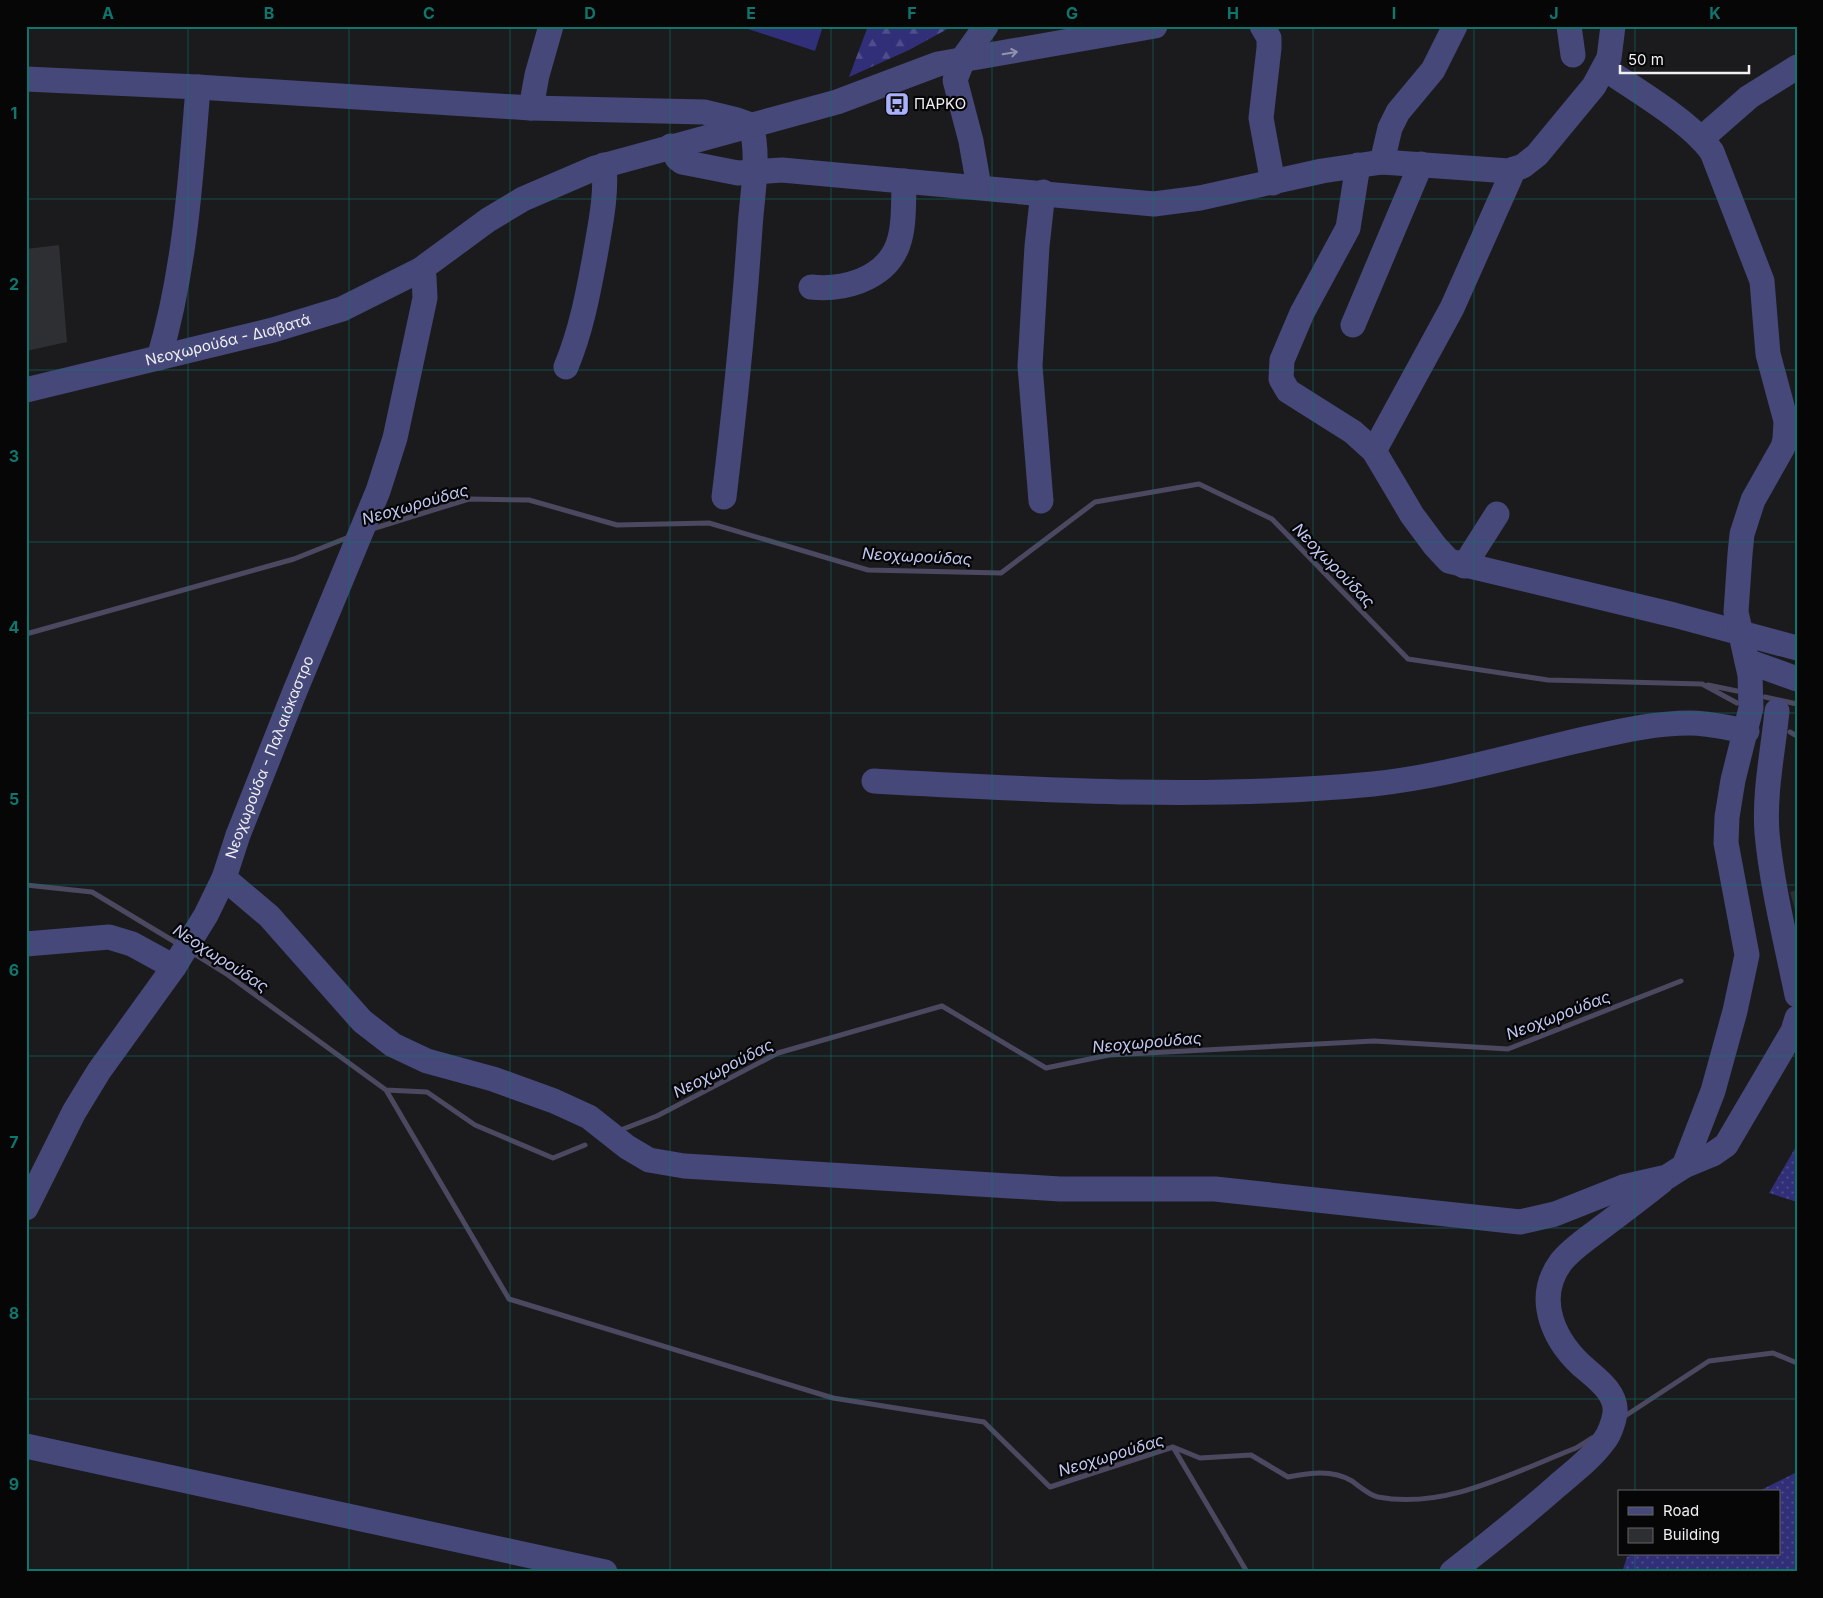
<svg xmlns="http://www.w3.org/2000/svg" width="1823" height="1598" font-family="Inter,sans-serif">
	<defs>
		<pattern id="grass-dots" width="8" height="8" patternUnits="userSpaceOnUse" patternTransform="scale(1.25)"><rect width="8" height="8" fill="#322f79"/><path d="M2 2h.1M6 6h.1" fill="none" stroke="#504d8c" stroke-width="1.8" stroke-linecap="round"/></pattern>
		<pattern id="forest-firs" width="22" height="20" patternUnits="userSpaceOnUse" patternTransform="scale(1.25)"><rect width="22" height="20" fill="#322f79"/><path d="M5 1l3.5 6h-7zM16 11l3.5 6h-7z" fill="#504d8c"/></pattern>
	</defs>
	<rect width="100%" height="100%" fill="#1b1b1e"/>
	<!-- grass -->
	<path fill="url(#grass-dots)" d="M1797,1145v57l-28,-9z
		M1797,1472v100h-175l5,-15 6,-3h146v-62h-22z"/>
	<!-- forest -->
	<path fill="url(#forest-firs)" d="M868,26h85l-44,24 -60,27z"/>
	<!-- green -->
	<path fill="#322f79" d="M739,26h84l-8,25z"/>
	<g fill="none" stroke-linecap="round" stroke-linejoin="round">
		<!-- stream -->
		<path stroke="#4b4860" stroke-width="5" d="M372,529l97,-30 60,1 88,25 92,-2 159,47 133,3 94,-71 104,-18 73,35 136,140 140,21 154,4 35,19
			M26,634l268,-75 55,-22
			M1708,685l29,6
			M1765,697l32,7
			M1790,732l7,4
			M26,885l66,7 88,53
			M191,952l37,23 158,115 123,209 324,99 151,24 66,65 123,-40 74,125
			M386,1090l41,2 48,33 78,33 32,-13
			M618,1131l39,-15 121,-63 164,-47 104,62 63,-13 265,-14 134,8 173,-68
			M1622,1418l87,-57 64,-8 24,10
			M1173,1447l27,11 51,-3 37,22c21,-4 44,-8 64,4 7,5 17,14 26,16 68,13 136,-25 198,-49l16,-10"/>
	</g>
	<!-- building -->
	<path fill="#2e2f32" d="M59,245l8,97 -41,9v-102z
		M1797,890v23h-1l-6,-21z"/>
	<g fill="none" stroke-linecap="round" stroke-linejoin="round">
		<!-- minor -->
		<g stroke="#454879" stroke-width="25">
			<path d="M1262,26l7,12v10l-8,70 12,65"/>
			<path d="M1569,26l4,29"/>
			<path d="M26,79l172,8 333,21 173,4 33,8 14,5c9,32 1,70 -1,103 -6,90 -15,179 -26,269"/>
			<path d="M531,108l6,-33 14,-49"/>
			<path d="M1701,139l48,-42 48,-30"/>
			<path d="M671,146l6,12 5,4 56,11 44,-3 372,34 46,-6 122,-27 60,-9 127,9 14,-5 14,-11 57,-69 15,-28 4,-32"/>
			<path d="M1382,162l8,-34 8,-16 35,-42 22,-44"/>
			<path d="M1358,165l-10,63 -46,85 -20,47 -1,19 7,12 65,41 21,19 38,64 23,31 14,15 225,54 123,33"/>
			<path d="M979,187l-8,-46 -16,-61 9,-23 22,-31"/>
			<path d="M811,287c17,2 33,0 49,-6 47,-19 43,-55 44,-100"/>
			<path d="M1353,325l68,-161"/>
			<path d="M159,358c26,-87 32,-181 39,-271"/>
			<path d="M566,367c15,-36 22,-73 29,-111 5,-30 12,-60 9,-91"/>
			<path id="s1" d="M26,390l247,-60 69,-21 78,-39 68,-50 35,-21 72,-31 242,-66 101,-38 217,-38"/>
			<path d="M1374,451l78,-143 62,-139"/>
			<path d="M1041,501l-11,-135 7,-120 6,-54"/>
			<path d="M1464,566l33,-52"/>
			<path d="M1747,661l50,18"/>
			<path d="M1777,711c-4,41 -13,81 -10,122 5,54 19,108 30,162"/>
			<path d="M874,781c166,9 334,19 499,3 76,-8 147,-31 221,-47 31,-7 63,-14 96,-14 19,0 38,5 57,8"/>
			<path d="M224,878l45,38 93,105 31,24 34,16 66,18 61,22 35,16 38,30 22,13 35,6 376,23h155l305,33 35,-8 68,-27 44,-10 17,-11 29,-75 22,-80 12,-56 -21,-112 1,-26 6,-37 18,-72 -1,-33 -14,-63 4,-58 2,-20 11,-34 30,-53 2,-8 1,-18 -18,-67 -6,-73 -50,-129c-21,-30 -76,-62 -107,-83"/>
			<path d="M26,944l83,-7 23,7 42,23"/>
			<path d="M1684,1166l29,-12 13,-9 67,-114 4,-13"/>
			<path id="s2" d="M26,1208l48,-96 25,-41 75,-104 32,-52 18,-37 14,-43 57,-144 83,-200 17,-53 30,-140 -1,-21 -4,-7"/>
			<path d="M26,1446l579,126"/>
			<path d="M1452,1572c36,-28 71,-56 105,-86 16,-14 34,-27 47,-45 5,-6 10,-19 11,-28 2,-18 -15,-32 -27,-42 -33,-27 -55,-71 -27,-109 10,-13 27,-24 40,-34 20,-15 40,-30 60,-46"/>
		</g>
	</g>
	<!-- one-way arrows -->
	<defs><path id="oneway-shaft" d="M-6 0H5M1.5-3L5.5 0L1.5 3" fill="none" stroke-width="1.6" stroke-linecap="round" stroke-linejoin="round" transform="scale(1.25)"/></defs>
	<use stroke="#9294af" href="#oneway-shaft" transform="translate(1010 53) rotate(-9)"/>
	<!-- grid -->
	<path fill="none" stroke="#0f766e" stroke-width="1" stroke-opacity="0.55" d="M188,26v1546M349,26v1546M510,26v1546M670,26v1546M831,26v1546M992,26v1546M1153,26v1546M1313,26v1546M1474,26v1546M1635,26v1466M26,199h1771M26,370h1771M26,542h1771M26,713h1771M26,885h1771M26,1056h1771M26,1228h1771M26,1399h1771M1635,1554v18"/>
	<!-- icons -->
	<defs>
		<symbol id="bus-square" viewBox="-11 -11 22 22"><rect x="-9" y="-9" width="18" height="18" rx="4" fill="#a9b0fc" stroke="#060607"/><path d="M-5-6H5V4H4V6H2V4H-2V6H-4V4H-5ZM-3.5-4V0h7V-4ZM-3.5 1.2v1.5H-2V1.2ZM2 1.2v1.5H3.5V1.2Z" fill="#111"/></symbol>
	</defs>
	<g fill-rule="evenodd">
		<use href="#bus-square" x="883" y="90" width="28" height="28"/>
	</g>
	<g text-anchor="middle" stroke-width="4.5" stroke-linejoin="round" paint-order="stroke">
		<!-- poi labels -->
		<g font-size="15" fill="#f0f0f2" stroke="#060607" text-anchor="start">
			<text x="914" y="109">ΠΑΡΚΟ</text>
		</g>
		<!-- street labels -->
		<g font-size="15" fill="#f0f0f2" stroke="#060607">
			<text dy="5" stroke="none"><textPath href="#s1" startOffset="208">Νεοχωρούδα - Διαβατά</textPath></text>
			<text dy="5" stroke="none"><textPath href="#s2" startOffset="515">Νεοχωρούδα - Παλαιόκαστρο</textPath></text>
		</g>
		<!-- water labels -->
		<g font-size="16" font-style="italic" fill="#c2c7f3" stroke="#060607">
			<text transform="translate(415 504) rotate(-16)" y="6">Νεοχωρούδας</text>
			<text transform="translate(917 556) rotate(3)" y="6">Νεοχωρούδας</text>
			<text transform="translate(1334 565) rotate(46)" y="6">Νεοχωρούδας</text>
			<text transform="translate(221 958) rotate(33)" y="6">Νεοχωρούδας</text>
			<text transform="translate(1558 1015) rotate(-21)" y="6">Νεοχωρούδας</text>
			<text transform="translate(1147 1042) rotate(-5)" y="6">Νεοχωρούδας</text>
			<text transform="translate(723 1068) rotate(-27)" y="6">Νεοχωρούδας</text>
			<text transform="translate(1111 1455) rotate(-17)" y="6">Νεοχωρούδας</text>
		</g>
	</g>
	<!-- border -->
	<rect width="1823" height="1598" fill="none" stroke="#060607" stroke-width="55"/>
	<!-- legend -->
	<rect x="1618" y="1490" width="162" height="65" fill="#060607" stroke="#646465"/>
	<rect x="1628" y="1507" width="25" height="8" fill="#454879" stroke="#646465"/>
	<text x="1663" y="1516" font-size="15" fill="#f0f0f2">Road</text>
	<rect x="1628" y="1528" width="25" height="15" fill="#2e2f32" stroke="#646465"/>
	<text x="1663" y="1540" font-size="15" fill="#f0f0f2">Building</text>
	<!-- scale -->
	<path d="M1620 65v8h129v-8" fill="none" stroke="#f0f0f2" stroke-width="2.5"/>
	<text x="1628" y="65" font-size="15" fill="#f0f0f2" stroke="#060607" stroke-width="4" paint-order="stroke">50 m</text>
	<rect x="28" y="28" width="1768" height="1542" fill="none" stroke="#0f766e" stroke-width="2"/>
	<g font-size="16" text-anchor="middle" font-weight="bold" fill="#0f766e">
		<text x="108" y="19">A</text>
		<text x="269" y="19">B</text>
		<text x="429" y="19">C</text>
		<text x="590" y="19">D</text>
		<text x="751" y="19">E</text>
		<text x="912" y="19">F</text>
		<text x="1072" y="19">G</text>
		<text x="1233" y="19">H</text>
		<text x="1394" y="19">I</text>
		<text x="1554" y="19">J</text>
		<text x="1715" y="19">K</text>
		<text x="14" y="119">1</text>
		<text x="14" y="290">2</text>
		<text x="14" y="462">3</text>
		<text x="14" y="633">4</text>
		<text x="14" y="805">5</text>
		<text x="14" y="976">6</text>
		<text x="14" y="1148">7</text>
		<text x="14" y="1319">8</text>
		<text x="14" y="1490">9</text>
	</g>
</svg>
